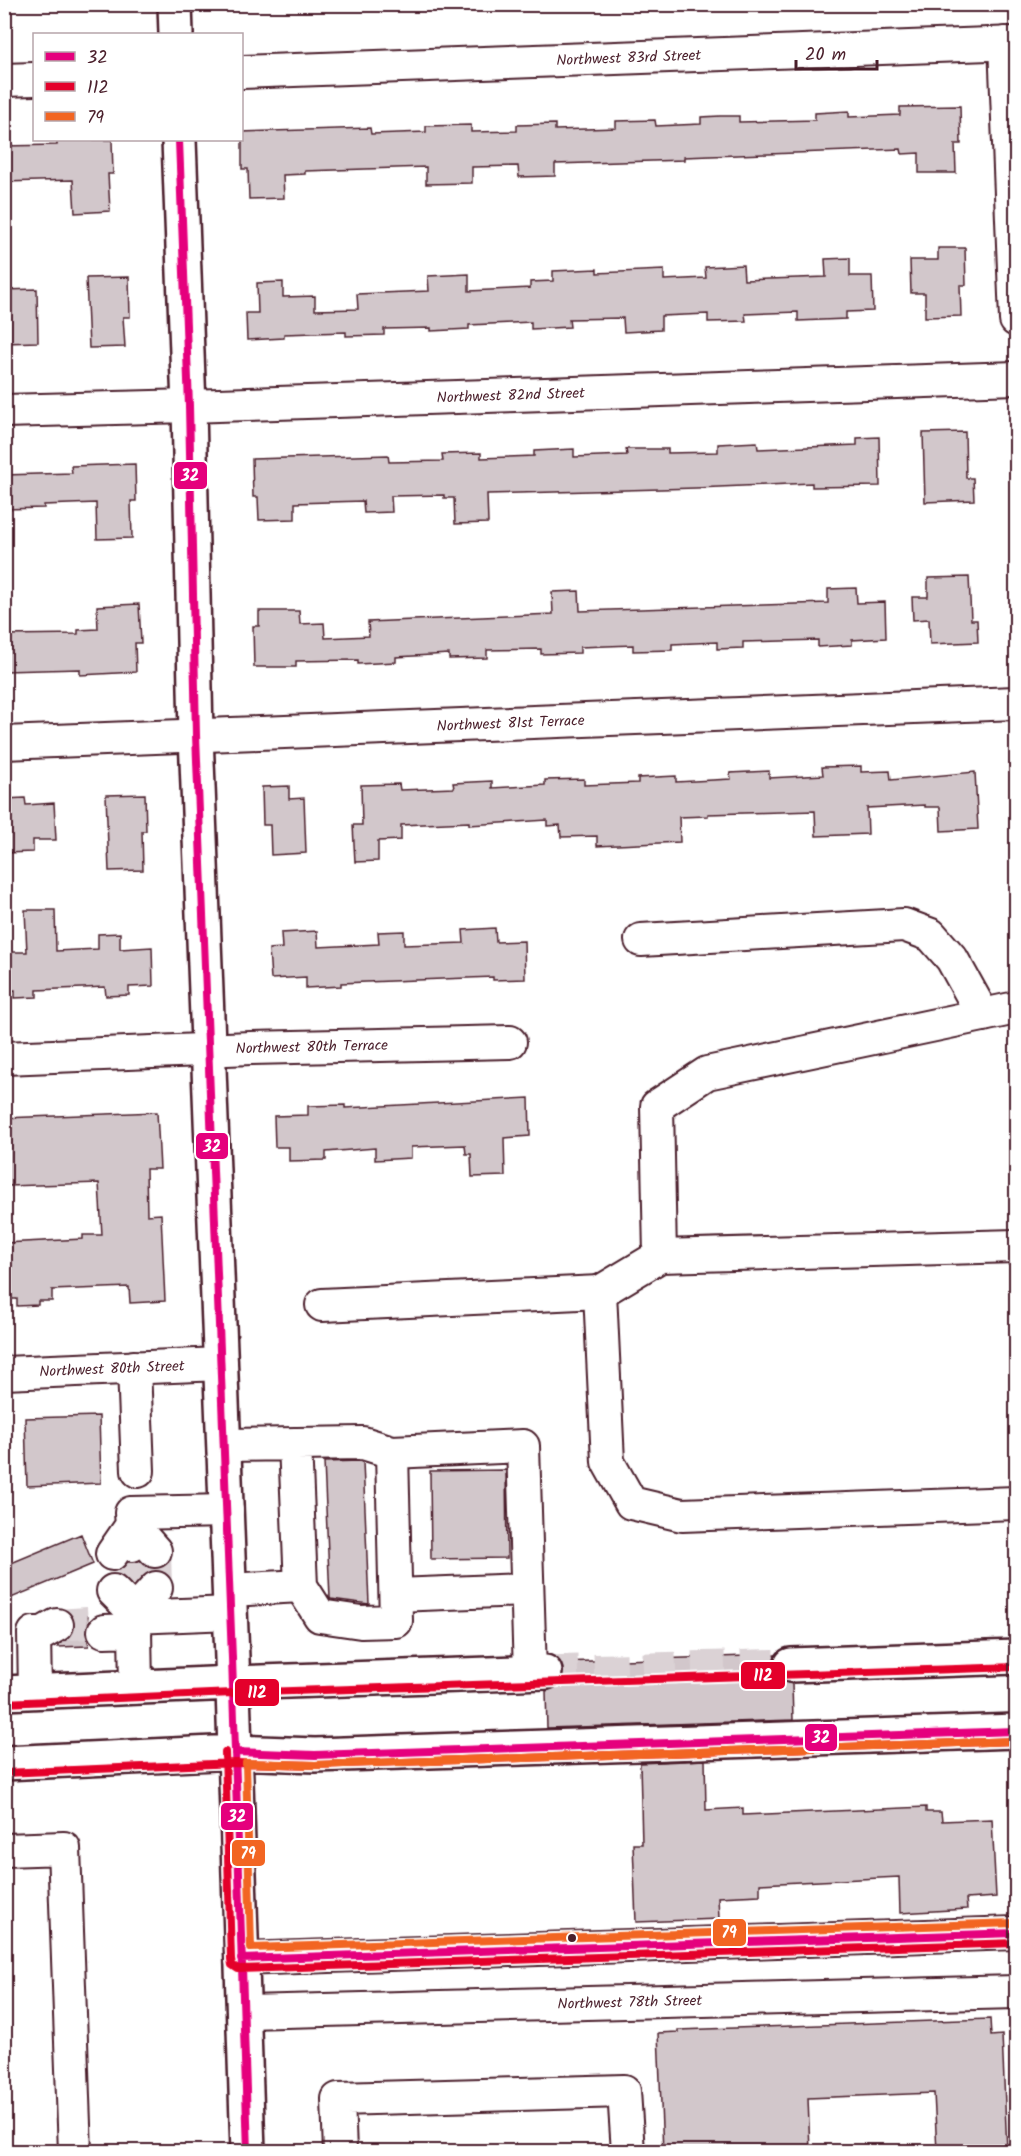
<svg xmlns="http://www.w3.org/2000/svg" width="1021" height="2156" font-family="Kalam,sans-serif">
	<rect width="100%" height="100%" fill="#fff"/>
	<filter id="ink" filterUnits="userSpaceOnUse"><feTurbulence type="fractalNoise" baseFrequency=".0167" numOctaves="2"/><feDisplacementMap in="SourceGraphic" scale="12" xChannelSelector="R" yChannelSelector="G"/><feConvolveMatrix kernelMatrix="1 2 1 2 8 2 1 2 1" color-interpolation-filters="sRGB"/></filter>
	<g filter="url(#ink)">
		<!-- building -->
		<path fill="#d2c7cb" stroke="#4a1f2b" stroke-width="1.5" d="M960,106l1,38h-6l1,29h-37v-20l-17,1 -1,-5 -217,8v3l-129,4v12l-36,1 -1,-11 -46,1v16l-46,1v-17l-121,4v3l-22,1 1,23 -35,1 -1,-30h-6v-37l128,-4 1,6 55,-2v-6l45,-1v7l46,-1v-6l38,-1v6l61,-2v-7l39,-1 1,6 45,-2v-7l19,-1h19v6l76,-2v-7l34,-2v6l51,-2v-8z
			M57,140h55l1,34h-5l2,37 -35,2 -2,-33 -69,2v-36l53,-1z
			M938,248h27l1,37h-6l1,31 -36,1v-24h-14l-1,-33h28z
			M850,258v18h22l1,35 -27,1v7l-48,2v-9l-53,2 1,7 -38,1v-8l-47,2v14l-37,2 -1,-14 -54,1 1,8 -39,2v-7l-62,3v4l-38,2v-3l-47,1v6l-38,1v-4l-62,2v4l-37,2 -1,-27h12l-1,-30 26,-1v15l32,-1v14l43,-1 -1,-15 72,-3 -1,-15 41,-2v17l61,-3v-6l23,-1v-10l44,-2v4l67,-3v10l42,-2 -1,-11 38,-2 1,15 82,-3 -1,-18z
			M129,277l1,40h-7l2,30 -36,1 -3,-70z
			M37,289l1,53 -34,1v-53z
			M965,432l1,46h7l1,22 -49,2 -2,-69z
			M879,437l1,49 -68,1v-4l-116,5 -209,6 1,29 -33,1 -1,-26h-10v-3l-53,1 1,16 -28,1 -1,-12 -68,2v16l-36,1 -1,-23h-5l-1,-38 136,-4 1,7 54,-1 -1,-7 39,-1v5l53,-2v-5l40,-2v8l53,-2 -1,-6h42v4l50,-1v-8l39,-2 1,7 99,-4v-7z
			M135,464l1,37h-5l1,37 -35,1 -1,-36 -52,2v3l-40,1v-34l68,-2 -1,-7z
			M969,577l2,43h6l1,22 -48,2 -1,-25 -16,1 -1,-23h16v-19z
			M856,588l1,15 28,-1 1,36 -34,2v5l-34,2v-7l-75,2v6l-26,1v-7l-45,2v6l-39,1v-6l-53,2v6l-39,1v-5l-54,1v8l-38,1v-5l-53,3v5l-38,2v-4l-62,1v6h-42l-1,-41h6v-15h40l1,13 24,-1 1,15 44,-2 -1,-14 185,-8 -1,-22 27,-1 1,20 248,-8v-14z
			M139,604l2,39h-6l1,29 -56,3v-6l-76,2v-36l74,-1v-4l20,-1 -1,-23z
			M861,766v6l29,-1 1,9 84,-8 3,57 -37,2 -1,-24h-15v-2l-58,3 1,26 -52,2 -1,-25 -107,3v2l-29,1 1,25 -83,4v-10l-36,1 -1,-12 -13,1v-6l-78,5v-3l-68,3v15l-23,1v20l-23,1 -2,-37h9l-1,-40 38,-1 1,6 54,-2 -1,-5 39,-2v7l53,-3v-5l39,-1v6l54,-2v-5l38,-2v6l55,-3 -1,-6 39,-2v7l54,-3 -1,-8z
			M289,786v13l15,-1 2,55 -35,2 -1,-30h-7l-1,-38z
			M145,794l1,37h-4l1,39 -34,1 -3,-76z
			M25,798l1,7 28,-2 2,37h-23v12l-29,1v-54z
			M25,910h30l1,41 42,-2v-15l22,-1v16l32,-2 1,39 -24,1v8l-23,1 -1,-9 -68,3v7l-22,1v-8l-11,1v-39h23z
			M495,928l1,14 28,-1 1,38 -32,1v-3l-152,6v3l-35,2v-11l-35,2 -2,-30 13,-1 -1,-15 36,-2 1,16 61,-3 -1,-12 26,-1v14l60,-2 -1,-13z
			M529,1098l1,38 -26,2 1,38 -33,1 -1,-23h-5l-1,-9 -54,2v11l-36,2v-12l-49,4v8l-37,1v-14h-14l-1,-31 34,-1v-9l37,-1v3z
			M157,1112l3,57h-14l1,46 14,-1 4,87 -35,2 -1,-16 -77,3v11h-14v4l-21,1v-7h-13v-56l79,-4v-4h19l-3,-52 -91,3 -2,-23h-2v-45z
			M99,1416l2,67 -74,3 -2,-68z
			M360,1461l3,1 6,142 -38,-5 -1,-1 -6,-136z
			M506,1470l1,88 -76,1 -1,-88z
			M81,1534l12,30 -89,37v-35z
			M88,1616l-2,15 3,15 -31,1v-2l15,-11 2,-8 -2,-9z
			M775,1655l-3,10 3,9 7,7 10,3 1,36 -246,8 -1,-37 9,-3 7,-8 2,-9 -3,-9z
			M705,1760l1,50 37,-2v7l183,-8v5h15l1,9 50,-2 4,78 -30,2 1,10 -67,4 -1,-36 -139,7v11l-42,2 1,22 -83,3 -3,-78h9l-2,-81z
			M990,2019l1,17 11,-1 5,116h-70l-3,-58 -126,5 2,53h-147l-5,-118 20,-1v-2z"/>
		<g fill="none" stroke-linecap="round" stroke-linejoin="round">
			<!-- minor-tunnel -->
			<path stroke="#dbd2d5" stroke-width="32" stroke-dasharray="32 16" stroke-linecap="butt" d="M155,1551l1,37
				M133,1552l1,38
				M57,1625l31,-2"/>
			<!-- major-tunnel -->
			<path stroke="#dbd2d5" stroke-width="33" stroke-dasharray="33 16" stroke-linecap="butt" d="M545,1672l246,-7"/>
			<defs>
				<g id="minor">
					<path d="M1005,43l11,277"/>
					<path id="s1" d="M242,72l774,-29"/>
					<path d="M4,80l30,-1"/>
					<path id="s2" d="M4,411l185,-5 827,-28"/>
					<path id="s3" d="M4,743l1012,-40"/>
					<path d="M641,940l263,-15 27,10 21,24 31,56"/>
					<path id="s4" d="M4,1058l247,-10 259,-6"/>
					<path d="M1016,1246l-356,10 -60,36 8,170 23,41 51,12 334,-12"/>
					<path d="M660,1256l-3,-150 50,-33 309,-65"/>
					<path d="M322,1305l278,-13"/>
					<path d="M134,1367l4,104"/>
					<path id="s5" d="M4,1373l217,-9"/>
					<path d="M224,1445l139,-2 29,9 4,169 -35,1 -41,-6 -19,-30 -6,-142"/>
					<path d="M392,1452l131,-6 7,227"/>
					<path d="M132,1545v-20l23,26"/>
					<path d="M112,1554l20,-29 -1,-12 96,-2"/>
					<path d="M229,1590l72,-4"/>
					<path d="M113,1591l21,21 22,-24"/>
					<path d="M396,1595l130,-5"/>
					<path d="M134,1617l96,-4"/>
					<path d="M104,1631l31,-1 1,57"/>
					<path d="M35,1692l-1,-59h9l14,-8"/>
					<path d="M4,1850l60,-2 11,304"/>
					<path d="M241,1959l775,-26"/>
					<path id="s6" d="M243,2012l773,-20"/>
					<path d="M340,2152l-2,-53 286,-8 4,61"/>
				</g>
				<path id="major" d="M175,4l1,30
					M179,140l10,266 7,329 36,923 16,494
					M791,1665l225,-8
					M4,1693l229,-10 312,-11
					M4,1763l231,-11 80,3 701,-24"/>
			</defs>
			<!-- minor casing -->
			<use href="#minor" stroke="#4a1f2b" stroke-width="36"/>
			<!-- major casing -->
			<use href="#major" stroke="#4a1f2b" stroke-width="38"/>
			<!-- minor -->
			<use href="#minor" stroke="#fff" stroke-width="32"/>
			<!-- major -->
			<use href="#major" stroke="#fff" stroke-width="33"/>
			<defs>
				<path id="bus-1" d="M179,140l10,266 7,329 36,923 16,494
					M235,1752l80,3 701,-24
					M241,1959l775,-26"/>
				<path id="bus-2" d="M4,1703l229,-10 783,-26
					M225,1752l6,207 1,6 6,4 778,-26
					M4,1773l231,-10 80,2 701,-24"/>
				<path id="bus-3" d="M1016,1923l-765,25 -5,-185 69,2 701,-24"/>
			</defs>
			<!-- bus-1 casing -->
			<use href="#bus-1" stroke="#fff" stroke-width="12"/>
			<!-- bus-2 casing -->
			<use href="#bus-2" stroke="#fff" stroke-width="12"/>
			<!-- bus-3 casing -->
			<use href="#bus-3" stroke="#fff" stroke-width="12"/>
			<!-- bus-1 -->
			<use href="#bus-1" stroke="#e5007d" stroke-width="8"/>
			<!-- bus-2 -->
			<use href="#bus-2" stroke="#e4002b" stroke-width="8"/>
			<!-- bus-3 -->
			<use href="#bus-3" stroke="#f26522" stroke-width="8"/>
		</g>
	</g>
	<!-- markers -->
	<circle fill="#4a1f2b" stroke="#fff" stroke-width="2" cx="572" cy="1938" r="5"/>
	<g text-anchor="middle" stroke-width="6" stroke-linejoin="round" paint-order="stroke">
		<!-- street labels -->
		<g font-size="15" fill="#4a1f2b" stroke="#fff">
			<text dy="5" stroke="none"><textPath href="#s1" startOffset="387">Northwest 83rd Street</textPath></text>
			<text dy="5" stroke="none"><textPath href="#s2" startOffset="507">Northwest 82nd Street</textPath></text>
			<text dy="5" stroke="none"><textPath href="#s3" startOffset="507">Northwest 81st Terrace</textPath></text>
			<text dy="5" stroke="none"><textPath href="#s4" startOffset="308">Northwest 80th Terrace</textPath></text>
			<text dy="5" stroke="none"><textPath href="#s5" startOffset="108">Northwest 80th Street</textPath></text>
			<text dy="5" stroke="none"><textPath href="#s6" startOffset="387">Northwest 78th Street</textPath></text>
		</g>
	</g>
	<g stroke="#fff" stroke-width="2">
		<rect x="173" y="461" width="35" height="29" rx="6" fill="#e5007d"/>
		<rect x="195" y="1132" width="34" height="28" rx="6" fill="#e5007d"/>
		<rect x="740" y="1661" width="46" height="29" rx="6" fill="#e4002b"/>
		<rect x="234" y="1678" width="46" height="29" rx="6" fill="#e4002b"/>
		<rect x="804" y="1723" width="34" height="29" rx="6" fill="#e5007d"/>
		<rect x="220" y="1802" width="34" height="29" rx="6" fill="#e5007d"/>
		<rect x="231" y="1839" width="35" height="28" rx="6" fill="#f26522"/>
		<rect x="712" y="1918" width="35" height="29" rx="6" fill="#f26522"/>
	</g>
	<g font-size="16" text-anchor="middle" font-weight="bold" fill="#fff">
		<text x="190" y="481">32</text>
		<text x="212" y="1152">32</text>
		<text x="763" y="1681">112</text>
		<text x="257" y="1698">112</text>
		<text x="821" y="1743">32</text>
		<text x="237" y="1822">32</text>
		<text x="248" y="1859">79</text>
		<text x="729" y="1938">79</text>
	</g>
	<!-- margin -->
	<rect width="1021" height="2156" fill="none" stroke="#fff" stroke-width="24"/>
	<rect x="12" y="12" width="997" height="2132" fill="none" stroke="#4a1f2b" stroke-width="2" filter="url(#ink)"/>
	<!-- legend -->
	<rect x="33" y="33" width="210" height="108" fill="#ffffff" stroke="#b7a5aa" stroke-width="1.5"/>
	<rect x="45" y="52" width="30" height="9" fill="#e5007d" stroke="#b7a5aa" stroke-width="1.5"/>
	<text x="87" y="63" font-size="18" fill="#4a1f2b">32</text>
	<rect x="45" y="82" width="30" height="9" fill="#e4002b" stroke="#b7a5aa" stroke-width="1.5"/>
	<text x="87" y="93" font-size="18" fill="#4a1f2b">112</text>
	<rect x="45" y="112" width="30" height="9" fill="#f26522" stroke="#b7a5aa" stroke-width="1.5"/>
	<text x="87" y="123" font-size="18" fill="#4a1f2b">79</text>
	<!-- scale -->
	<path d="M796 60v9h81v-9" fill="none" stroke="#4a1f2b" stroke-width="3"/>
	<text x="805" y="60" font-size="18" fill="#4a1f2b" stroke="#ffffff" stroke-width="4.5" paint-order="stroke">20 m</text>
</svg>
